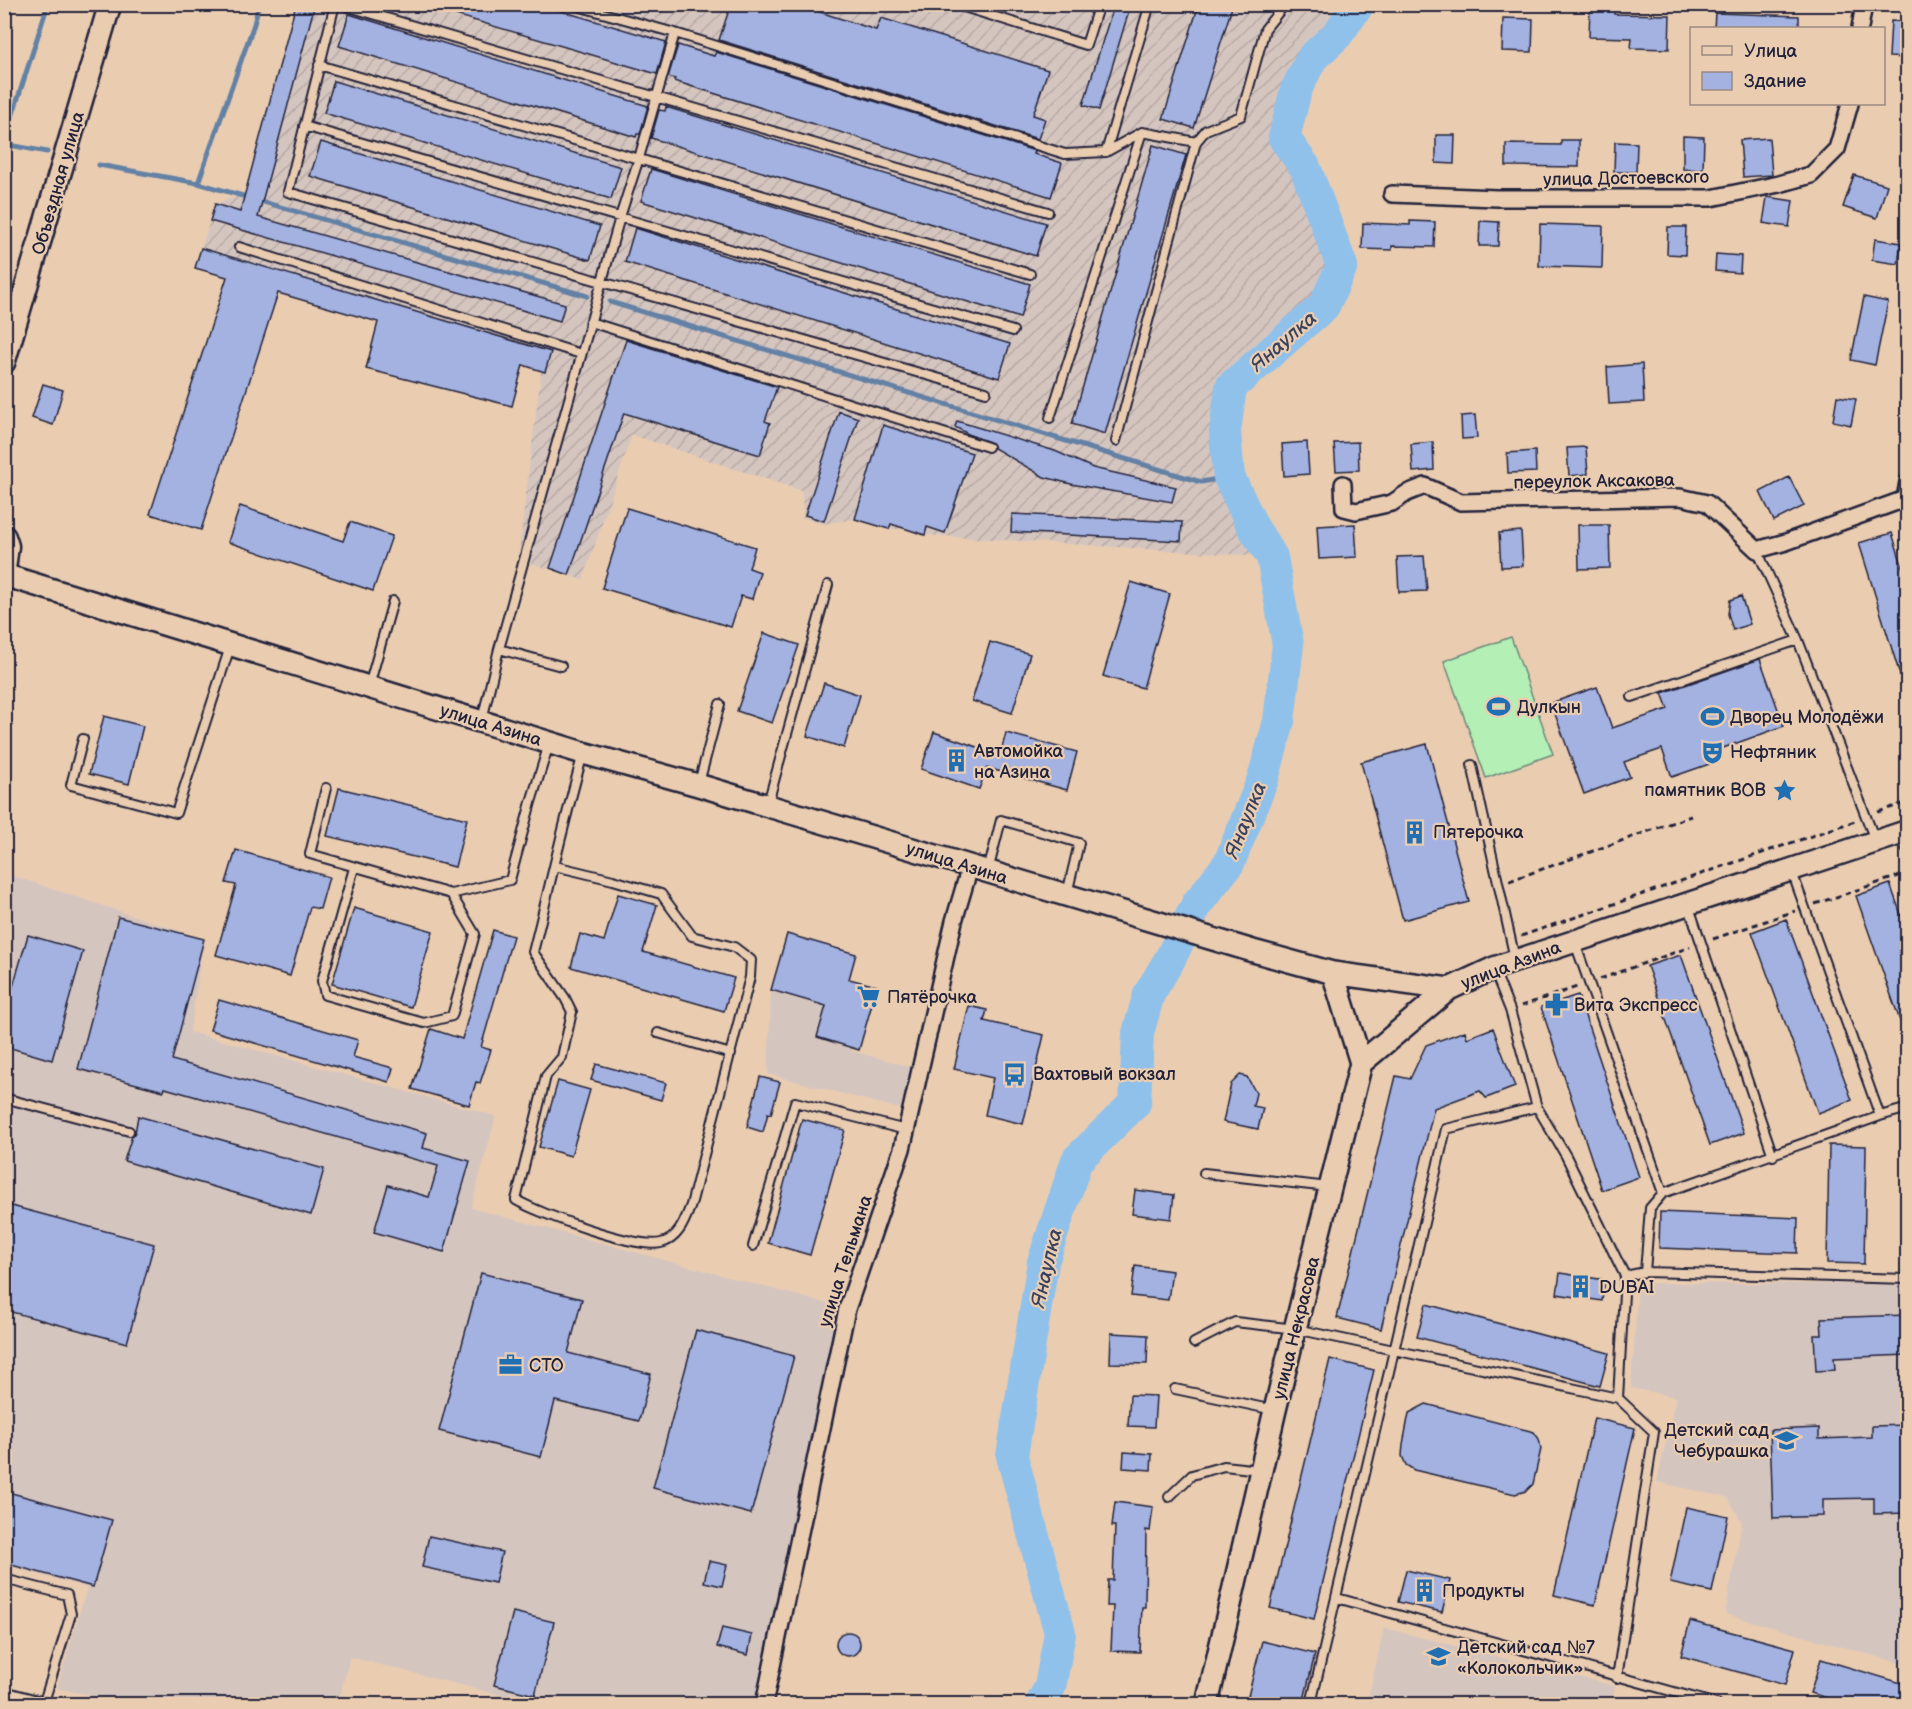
<svg xmlns="http://www.w3.org/2000/svg" width="1912" height="1709" font-family="'Balsamiq Sans',sans-serif">
	<defs>
		<pattern id="industrial-furrows" width="10" height="10" patternUnits="userSpaceOnUse" patternTransform="scale(1.5)"><rect width="10" height="10" fill="#d5c5bf"/><path d="M-1 1l2-2M0 10L10 0M9 11l2-2" fill="none" stroke="#b7a9a5"/></pattern>
	</defs>
	<rect width="100%" height="100%" fill="#eacdb1"/>
	<filter id="ink" filterUnits="userSpaceOnUse"><feTurbulence type="fractalNoise" baseFrequency=".0167" numOctaves="2"/><feDisplacementMap in="SourceGraphic" scale="12" xChannelSelector="R" yChannelSelector="G"/><feConvolveMatrix kernelMatrix="1 2 1 2 8 2 1 2 1" color-interpolation-filters="sRGB"/></filter>
	<g filter="url(#ink)">
		<!-- built -->
		<path fill="#d5c5bf" d="M4,873l200,66 -14,93 306,84 -25,92 376,101 -83,395h-228l-186,-47 -12,47h-208l-73,-16 30,-100 -82,-23z
			M771,990l70,20 11,41 59,16 -11,42 -132,-35z
			M1638,1283l269,1v381l-182,-51 17,-92 -14,-24 -71,-16 19,-85 -45,-9z
			M1384,1628l231,58 -4,18h-244z"/>
		<!-- industrial -->
		<path fill="url(#industrial-furrows)" d="M296,5h1063l-22,30 -25,24 -16,31 -12,47 21,30 37,99 -18,40 -93,81 -6,45 4,45 24,50 19,30 -347,-22 -18,-6h-18l-34,-10 -32,5 -20,-6 -1,-27 -170,-56 -49,145 -65,-21 23,-188 -346,-103 20,-64 30,-11z"/>
		<!-- pitch -->
		<path fill="#b4f0b5" stroke="#6b8978" stroke-width="1.5" d="M1511,637l42,117 -67,24 -42,-117z"/>
		<g fill="none" stroke-linecap="round" stroke-linejoin="round">
			<!-- stream -->
			<path stroke="#6381a5" stroke-width="5" d="M4,142l44,-138
				M4,144l43,8
				M99,165l99,18 389,113
				M198,183l56,-159 5,-20
				M610,302l591,180 28,-5"/>
			<!-- river -->
			<path stroke="#8fc1eb" stroke-width="32" d="M1041,1704l9,-17 10,-54 -48,-177 31,-194 34,-102 58,-57 3,-70 11,-39 21,-35 27,-55 32,-41 34,-84 16,-58 9,-76 -16,-88 -19,-30 -24,-50 -4,-45 6,-45 93,-81 18,-40 -37,-99 -21,-29 12,-48 16,-32 25,-23 22,-31"/>
		</g>
		<!-- building -->
		<path fill="#a3b2e1" stroke="#22223b" stroke-width="1.5" d="M296,4h19l-57,213 307,87 -5,17 -350,-100 5,-17 25,8z
			M432,4h106l128,38 -9,32 -225,-66z
			M731,4h64l81,26 5,-12 167,52 -15,45 12,4 -7,20 -319,-99z
			M1114,4h17l-32,106 -16,-5z
			M1199,4h34l-39,124 -31,-9z
			M1590,6l25,1 -1,7 56,1 -1,34 -38,-1 1,-10 -43,-1z
			M1715,13l84,3v12h-85z
			M349,14l299,92 -8,28h-3l-1,3 -297,-91z
			M1503,18l30,1 -1,33 -30,-1z
			M1891,21l17,1v36l-19,-1z
			M678,45l36,11 2,-4 319,99 -1,3 28,9 -11,34 -377,-116 1,-2 -7,-2z
			M334,81l287,86 -10,32 -287,-86z
			M666,107l380,116 -10,33 -385,-118 8,-28 6,1z
			M1436,135h19l-1,29 -18,-1z
			M1683,136l21,1 -1,33 -20,-1z
			M1769,138l3,37 -29,2 -3,-37z
			M1561,140h18v27l-73,-1v-22l55,1z
			M321,142l279,84 -10,34 -280,-84z
			M1615,142l22,1 -1,29h-22z
			M1153,145l33,10 -81,279 -33,-10z
			M651,169l379,115 -10,34 -379,-117z
			M1854,175l33,10 -10,33 -34,-11z
			M1767,197l26,4 -4,26 -26,-4z
			M1410,221l25,1 -1,25 -42,-1v4l-30,-1 1,-26 47,2z
			M1480,221l19,1 -1,24h-19z
			M1540,224l63,2 -1,42 -63,-2z
			M1668,227h18l-1,28 -18,-1z
			M635,228l375,116 -11,34 -374,-116z
			M1875,239l26,4 -3,21 -26,-4z
			M201,248l350,104 -6,20 -22,-7 -11,41 -146,-37 12,-47 -100,-29 -77,237 -51,-16 77,-237 -32,-9z
			M1716,254l25,2 -1,17 -25,-2z
			M1864,297l24,5 -13,63 -24,-5z
			M626,340l151,47 -12,34 5,2 -10,32 -136,-42 -55,162 -19,-7z
			M1642,364l2,38 -35,2 -2,-37z
			M43,384l20,6 -10,35 -21,-7z
			M1837,396l19,3 -5,26 -18,-4z
			M839,411l19,7 -34,103 -19,-6z
			M1475,415l2,23 -15,1 -1,-23z
			M957,421l98,30 38,17 83,19 -4,15 -101,-18 -27,-7 -50,-29 -4,-6 -20,-7 -15,-8z
			M883,425l89,28 -27,80 -18,-6 -2,8 -34,-11 -2,5 -34,-10z
			M1307,442l2,32 -25,2 -2,-32z
			M1358,442l1,28 -23,1 -2,-28z
			M1433,442l1,28 -21,2 -2,-28z
			M1586,447l2,27 -19,2 -2,-28z
			M1535,451l1,21 -28,1 -1,-20z
			M1789,477l15,29 -30,15 -14,-29z
			M240,506l103,35 7,-19 42,14 -19,55 -145,-49z
			M627,508l128,39 -6,21 11,4 -8,27 -11,-3 -10,31 -129,-39z
			M1012,514l170,8 -1,19 -170,-9z
			M1355,524l2,33 -38,2 -2,-33z
			M1578,525h31l1,43 -31,1z
			M1521,531l2,35 -22,1 -2,-34z
			M1892,533l16,51v103l-4,1 -45,-145z
			M1424,556l3,35 -28,1 -2,-35z
			M1131,582l39,12 -27,94 -40,-12z
			M1741,596l9,28 -17,6 -5,-16 2,-14z
			M764,633l35,12 -27,78 -35,-12z
			M990,642l40,12 -18,59 -40,-12z
			M1760,659l24,67 -72,26 3,10 -43,15 -10,-28 -38,13 6,15 -46,17 -33,-91 46,-16 15,41 56,-19 -6,-16z
			M824,683l36,12 -16,53 -37,-12z
			M104,716l39,10 -14,58 -40,-10z
			M934,732l66,23 6,-22 71,19 -10,38 -80,-22 -8,21 -58,-20z
			M1427,744l42,158 -66,18 -42,-158z
			M339,788l128,31 -12,48 -128,-31z
			M236,850l93,27 -9,32 -10,-2 -20,69 -74,-21 20,-70 -10,-2z
			M1890,884l18,50v101h-3l-49,-139z
			M618,894l39,11 -14,47 91,26 -10,33 -153,-44 9,-33 24,7z
			M354,908l79,23 -22,76 -79,-23z
			M118,917l86,22 -32,121 255,73 -4,15 47,13 -26,91 -70,-20 14,-47 41,12 9,-31 -273,-78 -1,3 -86,-22z
			M1786,919l66,181 -34,13 -66,-181z
			M493,930l20,6 -32,111 10,3 -11,33 -4,-1 -7,23 -57,-16 19,-60 31,10z
			M787,934l69,20 -7,25 28,7 -18,64 -42,-13 9,-31 -55,-16z
			M28,935l55,16 -31,109 -48,-14v-29z
			M1681,955l63,178 -34,12 -63,-179z
			M1578,995l61,182 -37,13 -61,-183z
			M219,1000l139,40 -5,17 40,11 -4,14 -179,-52z
			M969,1006l18,4 -3,11 60,14 -21,89 -38,-9 8,-37 -39,-9z
			M1493,1028l22,59 -29,11 -6,-7 -46,17 -53,221 -44,-11 59,-242 14,3 16,-34 39,-14 2,7z
			M596,1064l70,19 -5,17 -70,-20z
			M1240,1075l7,2 9,16 -3,13 10,2 -5,21 -35,-7 8,-38z
			M760,1077l20,5 -9,32 -3,-1 -5,19 -16,-5z
			M558,1081l32,9 -19,66 -32,-9z
			M138,1116l186,53 -13,46 -187,-54 8,-25 3,-3z
			M802,1119l43,11 -35,125 -42,-12z
			M1829,1145l37,1 -2,118 -37,-1z
			M1135,1190l39,5 -3,24 -39,-5z
			M4,1204l150,40 -27,99 -123,-33z
			M1660,1212l138,6 -1,35 -138,-5z
			M1135,1266l37,5 -4,29 -37,-4z
			M481,1273l101,26 -14,54 83,21 -12,47 -84,-20 -14,56 -102,-26z
			M1560,1273l45,7 -3,21 -45,-7z
			M1426,1304l183,49 -9,33 -183,-49z
			M1908,1315v40l-74,3 1,12 -19,1 -2,-36h8l-1,-17z
			M696,1330l98,26 -43,158 -98,-26z
			M1111,1333l37,2 -1,29 -37,-1z
			M1330,1359l44,11 -60,249 -44,-11z
			M1130,1395l26,1 -2,31 -26,-1z
			M1426,1404l108,28 5,7 2,10 -8,35 -7,7 -11,3 -101,-24 -8,-5 -4,-9 1,-12 6,-31z
			M1594,1418l41,10 -40,177 -41,-10z
			M1908,1425v88l-34,1v-16l-51,1v17l-50,2 -3,-88 49,-2v11l53,-2v-11z
			M1124,1452l28,2 -1,16 -28,-2z
			M4,1491l108,29 -19,67 -89,-24z
			M1115,1502l38,5 -3,24 -4,-1 -1,77h-3l-2,45 -29,-1 2,-45h-6l1,-26h5l2,-54h-3z
			M1686,1507l42,9 -16,76 -42,-9z
			M429,1536l73,16 -7,31 -73,-16z
			M709,1561l18,4 -5,21 -18,-4z
			M1406,1570l44,10 -8,32 -44,-10z
			M513,1612l41,10 -19,73 -41,-10z
			M1690,1621l105,28 -10,36 -104,-29z
			M722,1628l30,7 -4,20 -31,-8z
			M836 1644a12 12 0 1 1 24 0a12 12 0 1 1-24 0Z
			M1262,1641l53,13 -12,50h-57z
			M1821,1659l87,26v19h-60l-38,-11z"/>
		<g fill="none" stroke-linecap="round" stroke-linejoin="round">
			<defs>
				<path id="lane" d="M335,4l-47,188 698,200
					M339,4l709,208
					M570,4l105,29 390,121 41,-2 36,-20 54,10 -80,299
					M954,4l132,41 13,-41
					M319,65l711,209
					M304,126l709,205
					M1196,142l10,-12 35,-14 24,-87 20,-25
					M1106,152l44,-148
					M239,247l342,107
					M590,322l398,125
					M1050,418l92,-286
					M1757,550l41,90 77,200
					M499,649l121,-432 19,-59 36,-125
					M369,686l24,-85
					M1632,697l166,-57
					M482,720l17,-71 62,17
					M83,739l-12,46 105,28 54,-166
					M1472,765l43,194
					M699,783l21,-79
					M326,788l-16,66 141,40 59,-14 21,-78 18,-58
					M768,803l60,-218
					M1901,835l7,17
					M555,866l58,14 48,14 31,42 42,11 17,13 -1,17 -59,228c-6,15 -12,34 -30,38 -25,6 -121,-29 -145,-43l30,-124 16,-19 10,-45 -7,-14 -32,-46c17,-66 31,-132 50,-198
					M354,868l-32,113 3,14 99,28 28,-7 23,-82 -24,-40
					M988,871l13,-51 78,23 -12,51
					M1792,872l88,244
					M1688,904l85,252
					M1575,943l88,250
					M1494,970l16,40 27,97 29,49 59,120 20,-4 5,-64 13,-15 217,-77 28,-8
					M658,1033l73,21
					M4,1098l125,33
					M1204,1173l125,14
					M753,1246l42,-144 111,28
					M1645,1272l263,7
					M1194,1343l41,-21 61,7 322,69 7,-122
					M1175,1389l99,21
					M1169,1497l23,-22 32,-9 36,4
					M4,1579l63,16 4,19 -27,88
					M1337,1598l380,106
					M1617,1678l37,-246 -36,-34
					M4,1691l48,13
					M1311,1704l135,-575 91,-22"/>
				<path id="street" d="M1860,28l4,-24
					M1392,194l105,4h214l68,-14 32,-9 26,-26 13,-45
					M1343,484l1,24 12,3 36,-8 15,-10 18,-7 36,16 219,-5 27,6 50,47 29,-8 119,-43 3,-17
					M764,1704l83,-395 55,-160 52,-228 16,-54"/>
				<path id="secondary" d="M4,362l106,-358
					M4,575l579,178 115,32 555,166 80,22 116,16 45,-21 414,-137
					M1333,973l28,90
					M1207,1704l68,-294 86,-347 88,-74"/>
				<path id="primary" d="M4,537l3,9 -3,23"/>
			</defs>
			<!-- lane casing -->
			<use href="#lane" stroke="#22223b" stroke-width="12"/>
			<!-- street casing -->
			<use href="#street" stroke="#22223b" stroke-width="20"/>
			<!-- secondary casing -->
			<use href="#secondary" stroke="#22223b" stroke-width="26"/>
			<!-- primary casing -->
			<use href="#primary" stroke="#22223b" stroke-width="27"/>
			<!-- path -->
			<path stroke="#22223b" stroke-width="3" stroke-dasharray="6 4.5" stroke-linecap="butt" d="M1878,812l30,-10
				M1509,881l182,-65
				M1815,904l93,-31
				M1521,936l334,-115
				M1713,939l82,-28
				M1600,979l90,-32
				M1521,1006l56,-19"/>
			<!-- lane -->
			<use href="#lane" stroke="#eacdb1" stroke-width="8"/>
			<!-- street -->
			<use href="#street" stroke="#eacdb1" stroke-width="15"/>
			<!-- secondary -->
			<use href="#secondary" stroke="#eacdb1" stroke-width="21"/>
			<!-- primary -->
			<use href="#primary" stroke="#eacdb1" stroke-width="22"/>
		</g>
	</g>
	<!-- icons -->
	<defs>
		<symbol id="stadium-bare" viewBox="-9 -9 18 18"><path d="M0-5a6.5 5 0 1 0 0 10a6.5 5 0 1 0 0-10ZM-3.5-1.8h7v3.6h-7Z" fill="#1f6fb2" stroke="#eacdb1" stroke-width="2.5" paint-order="stroke"/></symbol>
		<symbol id="theatre-bare" viewBox="-9 -9 18 18"><path d="M-5-5.5Q0-4 5-5.5V0Q5 5 0 6Q-5 5-5 0ZM-3.3-2.5H-1v1.5H-3.3ZM1-2.5H3.3v1.5H1ZM-2.8 1Q0 5.5 2.8 1Z" fill="#1f6fb2" stroke="#eacdb1" stroke-width="2.5" paint-order="stroke"/></symbol>
		<symbol id="building-bare" viewBox="-9 -9 18 18"><path d="M-4-6H4V6H1V3H-1V6H-4ZM-2.5-4.3h1.7v1.8h-1.7ZM.8-4.3h1.7v1.8H.8ZM-2.5-1h1.7V.8h-1.7ZM.8-1h1.7V.8H.8Z" fill="#1f6fb2" stroke="#eacdb1" stroke-width="2.5" paint-order="stroke"/></symbol>
		<symbol id="sight-bare" viewBox="-9 -9 18 18"><path d="M0-6L1.8-2.2L6-1.7L2.9 1.2L3.7 5.4L0 3.3L-3.7 5.4L-2.9 1.2L-6-1.7L-1.8-2.2Z" fill="#1f6fb2" stroke="#eacdb1" stroke-width="2.5" paint-order="stroke"/></symbol>
		<symbol id="supermarket-bare" viewBox="-9 -9 18 18"><path d="M-6-5.5h2.5l.6 2H6L4.5 2H-2.5L-4.4-4H-6ZM-1.5 3.2a1.3 1.3 0 1 0 .1 0ZM3 3.2a1.3 1.3 0 1 0 .1 0Z" fill="#1f6fb2" stroke="#eacdb1" stroke-width="2.5" paint-order="stroke"/></symbol>
		<symbol id="pharmacy-bare" viewBox="-9 -9 18 18"><path d="M-2-6h4v4h4v4h-4v4h-4v-4h-4v-4h4Z" fill="#1f6fb2" stroke="#eacdb1" stroke-width="2.5" paint-order="stroke"/></symbol>
		<symbol id="bus-bare" viewBox="-9 -9 18 18"><path d="M-5-6H5V4H4V6H2V4H-2V6H-4V4H-5ZM-3.5-4V0h7V-4ZM-3.5 1.2v1.5H-2V1.2ZM2 1.2v1.5H3.5V1.2Z" fill="#1f6fb2" stroke="#eacdb1" stroke-width="2.5" paint-order="stroke"/></symbol>
		<symbol id="office-bare" viewBox="-9 -9 18 18"><path d="M-6-3h4V-5.5h4V-3h4V5H-6ZM-1-4.5V-3h2v-1.5ZM-6 0V1H6V0Z" fill="#1f6fb2" stroke="#eacdb1" stroke-width="2.5" paint-order="stroke"/></symbol>
		<symbol id="school-bare" viewBox="-9 -9 18 18"><path d="M0-5L7-2L0 1L-7-2ZM-4 1L0 2.5L4 1V4Q0 6-4 4Z" fill="#1f6fb2" stroke="#eacdb1" stroke-width="2.5" paint-order="stroke"/></symbol>
	</defs>
	<g fill-rule="evenodd">
		<use href="#stadium-bare" x="1482" y="690" width="33" height="33"/>
		<use href="#stadium-bare" x="1696" y="700" width="33" height="33"/>
		<use href="#theatre-bare" x="1696" y="736" width="33" height="33"/>
		<use href="#building-bare" x="940" y="744" width="33" height="33"/>
		<use href="#sight-bare" x="1768" y="774" width="33" height="33"/>
		<use href="#building-bare" x="1398" y="816" width="33" height="33"/>
		<use href="#supermarket-bare" x="852" y="980" width="33" height="33"/>
		<use href="#pharmacy-bare" x="1540" y="988" width="33" height="33"/>
		<use href="#bus-bare" x="998" y="1058" width="33" height="33"/>
		<use href="#building-bare" x="1564" y="1270" width="33" height="33"/>
		<use href="#office-bare" x="494" y="1348" width="33" height="33"/>
		<use href="#school-bare" x="1770" y="1424" width="33" height="33"/>
		<use href="#building-bare" x="1408" y="1574" width="33" height="33"/>
		<use href="#school-bare" x="1422" y="1640" width="33" height="33"/>
	</g>
	<g text-anchor="middle" stroke-width="4.5" stroke-linejoin="round" paint-order="stroke">
		<!-- street labels -->
		<g font-size="18" fill="#22223b" stroke="#eacdb1">
			<text transform="translate(1626 178) rotate(-1)" y="6">улица Достоевского</text>
			<text transform="translate(58 183) rotate(-74)" y="6">Объездная улица</text>
			<text transform="translate(1594 481) rotate(-1)" y="6">переулок Аксакова</text>
			<text transform="translate(491 725) rotate(17)" y="6">улица Азина</text>
			<text transform="translate(957 863) rotate(17)" y="6">улица Азина</text>
			<text transform="translate(1511 965) rotate(-21)" y="6">улица Азина</text>
			<text transform="translate(845 1261) rotate(-72)" y="6">улица Тельмана</text>
			<text transform="translate(1296 1328) rotate(-76)" y="6">улица Некрасова</text>
		</g>
		<!-- poi labels -->
		<g font-size="18" fill="#22223b" stroke="#eacdb1" text-anchor="start">
			<text x="1517" y="713">Дулкын</text>
			<text x="1730" y="723">Дворец Молодёжи</text>
			<text x="974" y="757">Автомойка<tspan x="974" dy="21">на Азина</tspan></text>
			<text x="1730" y="758">Нефтяник</text>
			<text x="1766" y="796" text-anchor="end">памятник ВОВ</text>
			<text x="1433" y="838">Пятерочка</text>
			<text x="887" y="1003">Пятёрочка</text>
			<text x="1574" y="1011">Вита Экспресс</text>
			<text x="1033" y="1080">Вахтовый вокзал</text>
			<text x="1599" y="1293">DUBAI</text>
			<text x="529" y="1371">СТО</text>
			<text x="1769" y="1436" text-anchor="end">Детский сад<tspan x="1769" dy="21">Чебурашка</tspan></text>
			<text x="1442" y="1597">Продукты</text>
			<text x="1457" y="1653">Детский сад №7<tspan x="1457" dy="21">«Колокольчик»</tspan></text>
		</g>
		<!-- water labels -->
		<g font-size="20" font-style="italic" fill="#38425e" stroke="#eacdb1">
			<text transform="translate(1283 341) rotate(-41)" y="7">Янаулка</text>
			<text transform="translate(1245 820) rotate(-68)" y="7">Янаулка</text>
			<text transform="translate(1046 1268) rotate(-77)" y="7">Янаулка</text>
		</g>
	</g>
	<!-- margin -->
	<rect width="1912" height="1709" fill="none" stroke="#eacdb1" stroke-width="24"/>
	<rect x="12" y="12" width="1888" height="1685" fill="none" stroke="#22223b" stroke-width="2" filter="url(#ink)"/>
	<!-- legend -->
	<rect x="1690" y="27" width="195" height="78" fill="#eacdb1" stroke="#9a8982" stroke-width="1.5"/>
	<rect x="1702" y="46" width="30" height="9" fill="#eacdb1" stroke="#9a8982" stroke-width="1.5"/>
	<text x="1744" y="57" font-size="18" fill="#22223b">Улица</text>
	<rect x="1702" y="72" width="30" height="18" fill="#a3b2e1" stroke="#9a8982" stroke-width="1.5"/>
	<text x="1744" y="87" font-size="18" fill="#22223b">Здание</text>
</svg>
